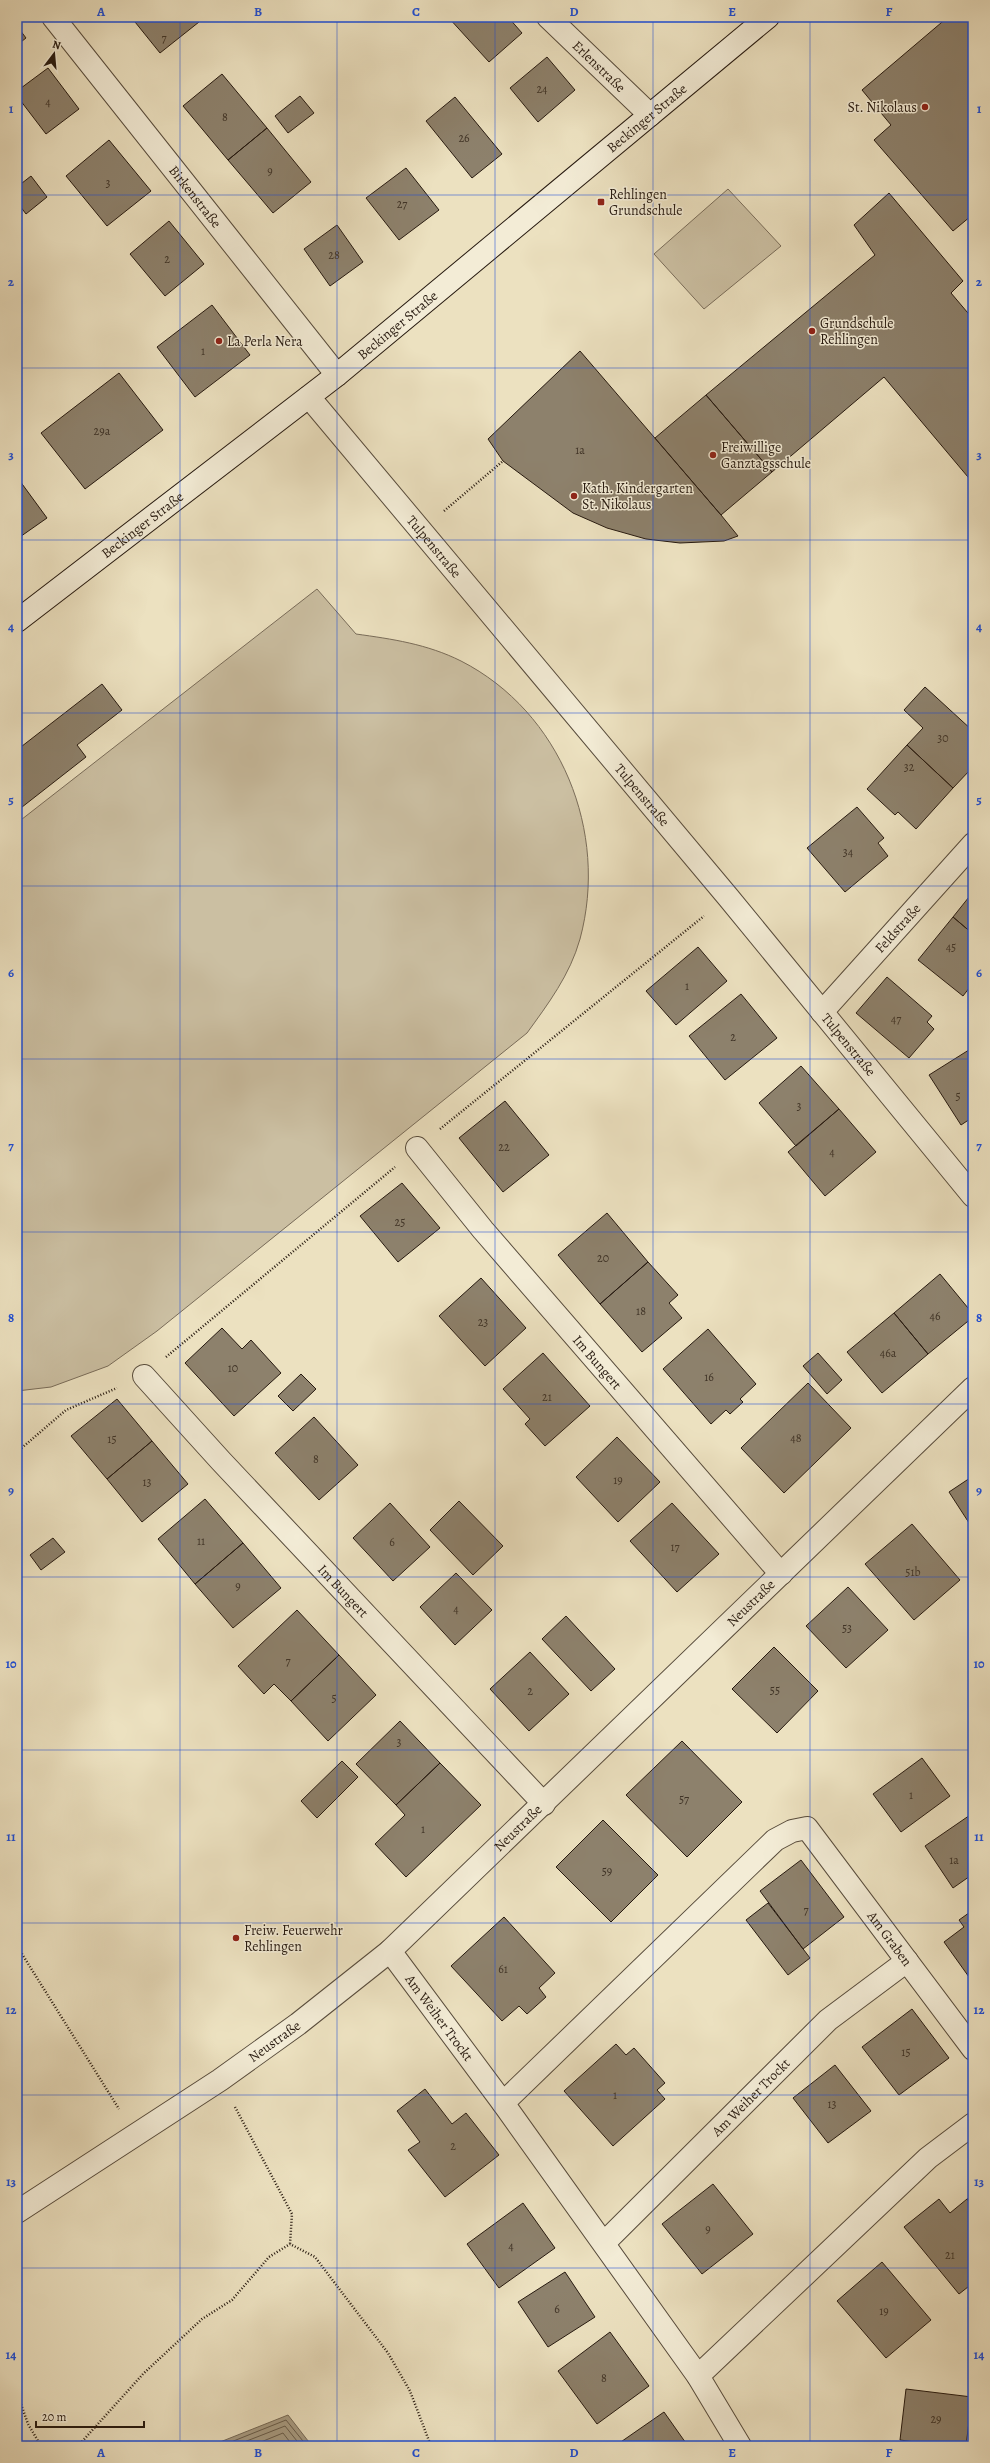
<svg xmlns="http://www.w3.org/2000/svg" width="990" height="2463" font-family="Alegreya,serif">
	<rect width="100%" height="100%" fill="#ece1c0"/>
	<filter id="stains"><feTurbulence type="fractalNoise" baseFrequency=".005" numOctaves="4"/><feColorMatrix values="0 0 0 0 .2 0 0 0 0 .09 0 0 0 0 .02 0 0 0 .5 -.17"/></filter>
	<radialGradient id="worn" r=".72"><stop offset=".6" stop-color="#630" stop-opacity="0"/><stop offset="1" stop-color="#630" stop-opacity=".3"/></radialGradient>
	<!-- green -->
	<path fill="#cbbfa2" stroke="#796c59" d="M728,189l53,57 -77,63 -50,-55z
		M317,589l39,45c36,5 71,10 105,27 100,51 148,171 119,278 -10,36 -32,65 -53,94l-370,298 -49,35 -57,21 -34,4v-568z"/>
	<!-- water -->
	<path fill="#a99d84" stroke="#756956" d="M288,2415l24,31h-102z"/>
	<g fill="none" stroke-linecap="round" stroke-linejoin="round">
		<!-- shore -->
		<path stroke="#685c4a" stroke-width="1" d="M221,2446l65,-26 21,26
			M234,2446l51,-20 16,20
			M251,2446l32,-13 10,13"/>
	</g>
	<!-- building -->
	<path fill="#8d816c" stroke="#271a10" d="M131,17h63l5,5 -39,31z
		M448,17h60l14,16 -33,29z
		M948,17h25v202l-2,-3 -18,15 -79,-91 17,-15 -29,-35z
		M17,26l9,12 -9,7z
		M547,57l28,33 -37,32 -28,-34z
		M48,68l31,41 -33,25 -29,-38v-5z
		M222,74l45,54 -39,32 -45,-54z
		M300,96l14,17 -26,20 -13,-17z
		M455,97l47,57 -30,24 -46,-57z
		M267,128l44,54 -38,31 -45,-53z
		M109,140l42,51 -44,35 -41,-50z
		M406,168l33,42 -40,30 -33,-42z
		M31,176l16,21 -21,17 -9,-12v-15z
		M889,193l74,88 -12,12 22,26v164l-89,-106 -112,95 -66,-77 169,-140 -21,-30z
		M169,221l35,43 -39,32 -35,-42z
		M337,225l26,37 -33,24 -26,-37z
		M212,305l38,50 -55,42 -38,-50z
		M580,351l141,164 17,21 -14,5 -44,2 -34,-4 -39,-11 -34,-15 -70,-52 -15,-22z
		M119,373l44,57 -78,59 -44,-56z
		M706,395l66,77 -51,43 -66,-77z
		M17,477l30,41 -30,21z
		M102,684l20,26 -45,35 9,12 -69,54v-61z
		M925,687l48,44v42l-3,-3 -17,18 -46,-43 16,-17 -19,-18z
		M907,745l46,43 -37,41 -18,-17 -3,3 -28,-26z
		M857,807l27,31 -6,5 10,13 -43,36 -38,-44z
		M973,892v42l-20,-17z
		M953,917l20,17v49l-10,13 -45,-36z
		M698,947l29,34 -51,44 -30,-34z
		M887,977l45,39 -5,6 7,7 -25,29 -53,-45z
		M741,994l36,44 -52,42 -36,-44z
		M972,1048l1,69 -12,8 -32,-50z
		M801,1066l38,43 -43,37 -37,-43z
		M505,1101l44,54 -46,37 -44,-54z
		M839,1109l37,43 -51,44 -37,-44z
		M402,1183l38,45 -42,34 -38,-46z
		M607,1213l41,49 -48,42 -42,-49z
		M648,1262l30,33 -9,8 13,15 -40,34 -42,-48z
		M940,1274l33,40v3l-45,37 -34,-41z
		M481,1278l45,50 -41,38 -46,-50z
		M894,1313l34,41 -46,39 -35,-41z
		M222,1328l20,21 9,-9 30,33 -47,43 -49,-53z
		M708,1329l48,55 -16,15 3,3 -13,12 -4,-4 -15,14 -48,-55z
		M543,1353l47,53 -45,40 -20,-22 5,-5 -27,-30z
		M818,1353l24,27 -15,14 -24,-28z
		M301,1374l15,15 -23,22 -15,-15z
		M808,1383l43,45 -67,65 -43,-45z
		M117,1399l35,42 -45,38 -36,-43z
		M314,1417l44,48 -39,35 -44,-47z
		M617,1437l43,45 -42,40 -42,-45z
		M152,1441l36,43 -46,38 -35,-43z
		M973,1476v53l-24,-37z
		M205,1499l38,44 -48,41 -37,-45z
		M459,1501l44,45 -30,29 -43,-45z
		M390,1503l40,44 -37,34 -40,-43z
		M672,1503l47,51 -42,38 -47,-51z
		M912,1524l48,56 -46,40 -49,-56z
		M53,1538l12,14 -24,18 -11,-15z
		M243,1543l38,45 -48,40 -38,-44z
		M456,1573l36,37 -37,35 -35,-38z
		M848,1587l40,43 -42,38 -40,-42z
		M297,1610l42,45 -48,46 -17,-17 -10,10 -26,-28z
		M566,1616l49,53 -24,22 -49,-52z
		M774,1647l44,44 -41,42 -45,-44z
		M530,1652l39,42 -40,37 -39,-42z
		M339,1655l37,40 -48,46 -37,-40z
		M400,1721l40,42 -44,42 -40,-41z
		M682,1741l60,61 -55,55 -61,-62z
		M922,1758l28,38 -49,36 -28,-38z
		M342,1761l16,16 -41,41 -16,-17z
		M440,1763l41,42 -75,72 -31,-33 30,-29 -9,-10z
		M973,1813v61l-20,14 -28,-42z
		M603,1820l55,55 -47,47 -55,-55z
		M801,1860l43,57 -41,32 -43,-58z
		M768,1903l42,55 -22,17 -42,-55z
		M973,1910v64l-4,3 -25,-35 20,-15 -5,-7z
		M504,1917l51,56 -16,15 7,9 -19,17 -8,-8 -17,15 -51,-55z
		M912,2009l37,49 -50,37 -37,-48z
		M616,2044l10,11 8,-7 31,35 -8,7 8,9 -52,47 -49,-55z
		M835,2065l36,46 -43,32 -35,-45z
		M425,2089l27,35 14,-11 33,42 -54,42 -37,-47 12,-8 -23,-31z
		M713,2184l40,50 -51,40 -40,-50z
		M973,2195v12l-6,-8z
		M939,2199l11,14 17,-14 6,8v76l-14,11 -55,-67z
		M523,2203l32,45 -56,40 -32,-44z
		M882,2262l49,58 -45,38 -49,-57z
		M565,2272l30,45 -47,30 -30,-45z
		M610,2332l39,54 -52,38 -39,-53z
		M906,2389l66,8 -6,49h-21l-45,-6z
		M664,2412l24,34h-73z"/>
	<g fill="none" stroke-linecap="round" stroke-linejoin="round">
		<defs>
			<g id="street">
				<path id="s1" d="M53,17l284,358"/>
				<path id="s2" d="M548,17l102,98"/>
				<path id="s3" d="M309,397l419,500 245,299"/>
				<path id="s4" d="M822,1012l151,-168"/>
				<path id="s5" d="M417,1148l66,82 298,344"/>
				<path id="s6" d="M144,1376l77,85 323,343"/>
				<path id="s7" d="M390,1951l113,152 195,273 42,70"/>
				<path id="s8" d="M503,2103l272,-263 17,-9 15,-3 166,221"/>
				<path id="s9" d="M17,2212l203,-132 78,-56 92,-73 583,-563"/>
				<path id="s10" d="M604,2243l224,-223 79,-59"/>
				<path d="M698,2376l230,-218 45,-34"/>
			</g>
			<g id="secondary">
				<path id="s11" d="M17,621l320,-246 431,-358"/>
			</g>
		</defs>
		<!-- street casing -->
		<use href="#street" stroke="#584c3c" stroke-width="24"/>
		<!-- secondary casing -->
		<use href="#secondary" stroke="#271a10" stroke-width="24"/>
		<!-- path -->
		<path stroke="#271a10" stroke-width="2.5" stroke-dasharray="1 2" stroke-linecap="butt" d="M444,511l59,-50
			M440,1129l264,-213
			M166,1357l229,-190
			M17,1452l49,-42 51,-22
			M17,1946l102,163
			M235,2107l57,107 -2,30
			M17,2393l11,31 13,22
			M78,2446l65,-72 59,-55 30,-19 37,-43 21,-13 25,13 73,96 22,38 21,55"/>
		<!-- street -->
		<use href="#street" stroke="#f3ecd6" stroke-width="22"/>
		<!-- secondary -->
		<use href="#secondary" stroke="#f3ecd6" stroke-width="22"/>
	</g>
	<!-- grid -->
	<path fill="none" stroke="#1d4ed8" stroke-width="1" stroke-opacity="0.55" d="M180,17v2429M337,17v2429M495,17v2429M653,17v2429M810,17v2429M17,195h956M17,368h956M17,540h956M17,713h956M17,886h956M17,1059h956M17,1232h956M17,1404h956M17,1577h956M17,1750h956M17,1923h956M17,2095h956M17,2268h956"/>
	<!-- markers -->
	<g fill="#8f2418" stroke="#f3ecd6" stroke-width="1.5">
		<circle cx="925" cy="107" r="4"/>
		<rect x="597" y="198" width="8" height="8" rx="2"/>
		<circle cx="812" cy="331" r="4"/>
		<circle cx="219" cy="341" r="4"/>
		<circle cx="713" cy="455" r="4"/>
		<circle cx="574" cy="496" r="4"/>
		<circle cx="236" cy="1938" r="4"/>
	</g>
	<g text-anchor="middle" stroke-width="3" stroke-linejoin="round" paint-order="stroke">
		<!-- number labels -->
		<g font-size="12" fill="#403427">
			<text x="164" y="42">7</text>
			<text x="542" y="93">24</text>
			<text x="48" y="106">4</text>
			<text x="225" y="121">8</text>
			<text x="464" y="142">26</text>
			<text x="270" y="175">9</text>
			<text x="108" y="187">3</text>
			<text x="402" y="208">27</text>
			<text x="334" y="259">28</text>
			<text x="167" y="263">2</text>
			<text x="203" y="355">1</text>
			<text x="102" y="435">29a</text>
			<text x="580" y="454">1a</text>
			<text x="943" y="742">30</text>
			<text x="909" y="771">32</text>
			<text x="848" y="856">34</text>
			<text x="951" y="951">45</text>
			<text x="687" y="990">1</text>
			<text x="896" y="1023">47</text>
			<text x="733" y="1041">2</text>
			<text x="958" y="1100">5</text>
			<text x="799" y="1110">3</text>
			<text x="504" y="1151">22</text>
			<text x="832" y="1156">4</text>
			<text x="400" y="1226">25</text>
			<text x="603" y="1262">20</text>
			<text x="641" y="1315">18</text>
			<text x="935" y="1320">46</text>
			<text x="483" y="1326">23</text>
			<text x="888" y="1357">46a</text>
			<text x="233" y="1372">10</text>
			<text x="709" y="1381">16</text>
			<text x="547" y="1401">21</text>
			<text x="796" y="1442">48</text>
			<text x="112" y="1443">15</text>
			<text x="316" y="1463">8</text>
			<text x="618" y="1484">19</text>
			<text x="147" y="1486">13</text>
			<text x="201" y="1545">11</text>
			<text x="392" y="1546">6</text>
			<text x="675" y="1551">17</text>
			<text x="913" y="1576">51b</text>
			<text x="238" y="1590">9</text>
			<text x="456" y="1613">4</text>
			<text x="847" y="1632">53</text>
			<text x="288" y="1665">7</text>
			<text x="775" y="1694">55</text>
			<text x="530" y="1695">2</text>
			<text x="334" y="1702">5</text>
			<text x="399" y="1746">3</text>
			<text x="911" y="1799">1</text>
			<text x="684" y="1803">57</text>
			<text x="423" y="1833">1</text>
			<text x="954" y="1864">1a</text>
			<text x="607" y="1875">59</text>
			<text x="806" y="1914">7</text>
			<text x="503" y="1973">61</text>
			<text x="906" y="2056">15</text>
			<text x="615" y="2099">1</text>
			<text x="832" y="2108">13</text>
			<text x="453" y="2150">2</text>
			<text x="708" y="2233">9</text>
			<text x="511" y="2250">4</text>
			<text x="950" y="2259">21</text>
			<text x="557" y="2313">6</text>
			<text x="884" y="2315">19</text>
			<text x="604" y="2382">8</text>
			<text x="936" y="2423">29</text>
		</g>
		<!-- street labels -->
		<g font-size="14" fill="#271a10" stroke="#f3ecd6">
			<text dy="5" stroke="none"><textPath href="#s2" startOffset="71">Erlenstraße</textPath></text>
			<text dy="5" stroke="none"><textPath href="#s11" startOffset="806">Beckinger Straße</textPath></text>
			<text dy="5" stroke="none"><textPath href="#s1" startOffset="229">Birkenstraße</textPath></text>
			<text dy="5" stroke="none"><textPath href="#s11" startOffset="482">Beckinger Straße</textPath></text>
			<text dy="5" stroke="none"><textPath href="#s11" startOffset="158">Beckinger Straße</textPath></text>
			<text dy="5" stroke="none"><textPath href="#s3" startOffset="195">Tulpenstraße</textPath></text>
			<text dy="5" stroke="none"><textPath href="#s3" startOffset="519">Tulpenstraße</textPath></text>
			<text dy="5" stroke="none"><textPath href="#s4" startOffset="113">Feldstraße</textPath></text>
			<text dy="5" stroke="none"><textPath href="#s3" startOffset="843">Tulpenstraße</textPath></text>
			<text dy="5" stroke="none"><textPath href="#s5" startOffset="280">Im Bungert</textPath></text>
			<text dy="5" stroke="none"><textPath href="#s6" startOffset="293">Im Bungert</textPath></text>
			<text dy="5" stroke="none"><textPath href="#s9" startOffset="957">Neustraße</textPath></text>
			<text dy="5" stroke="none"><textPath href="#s9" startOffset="633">Neustraße</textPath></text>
			<text dy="5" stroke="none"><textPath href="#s8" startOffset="551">Am Graben</textPath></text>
			<text dy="5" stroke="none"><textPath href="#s7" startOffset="83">Am Weiher Trockt</textPath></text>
			<text dy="5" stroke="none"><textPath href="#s9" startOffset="309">Neustraße</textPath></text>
			<text dy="5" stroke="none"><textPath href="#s10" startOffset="207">Am Weiher Trockt</textPath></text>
		</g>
		<!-- poi labels -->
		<g font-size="14" fill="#271a10" stroke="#f3ecd6" text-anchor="start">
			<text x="917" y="112" text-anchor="end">St. Nikolaus</text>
			<text x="609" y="199">Rehlingen<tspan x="609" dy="16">Grundschule</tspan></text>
			<text x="820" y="328">Grundschule<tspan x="820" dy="16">Rehlingen</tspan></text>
			<text x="227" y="346">La Perla Nera</text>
			<text x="721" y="452">Freiwillige<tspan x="721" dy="16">Ganztagsschule</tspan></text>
			<text x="582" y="493">Kath. Kindergarten<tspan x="582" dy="16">St. Nikolaus</tspan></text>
			<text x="244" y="1935">Freiw. Feuerwehr<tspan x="244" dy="16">Rehlingen</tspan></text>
		</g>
	</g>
	<!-- margin -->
	<rect width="990" height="2463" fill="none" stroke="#ece1c0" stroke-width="44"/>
	<!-- north arrow -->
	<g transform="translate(54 54) rotate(16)" stroke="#f3ecd6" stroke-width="3" paint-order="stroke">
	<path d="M0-3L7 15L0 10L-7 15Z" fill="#271a10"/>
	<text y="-6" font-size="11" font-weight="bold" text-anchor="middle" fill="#271a10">N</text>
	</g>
	<!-- scale -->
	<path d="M36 2421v6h108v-6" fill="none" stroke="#271a10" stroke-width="2"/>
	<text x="42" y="2421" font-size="12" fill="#271a10" stroke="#f3ecd6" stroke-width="3" paint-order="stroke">20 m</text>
	<rect x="22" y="22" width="946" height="2419" fill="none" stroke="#1d4ed8" stroke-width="1.5"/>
	<g font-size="13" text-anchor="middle" font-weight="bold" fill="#1d4ed8">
		<text x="101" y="16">A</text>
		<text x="258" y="16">B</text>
		<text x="416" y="16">C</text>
		<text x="574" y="16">D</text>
		<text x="732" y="16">E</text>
		<text x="889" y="16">F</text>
		<text x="11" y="113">1</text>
		<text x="979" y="113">1</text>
		<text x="11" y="286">2</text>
		<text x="979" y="286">2</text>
		<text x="11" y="459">3</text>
		<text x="979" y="459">3</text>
		<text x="11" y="631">4</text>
		<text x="979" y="631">4</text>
		<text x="11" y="804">5</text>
		<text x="979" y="804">5</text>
		<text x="11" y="977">6</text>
		<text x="979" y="977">6</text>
		<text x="11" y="1150">7</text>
		<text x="979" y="1150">7</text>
		<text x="11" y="1322">8</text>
		<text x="979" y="1322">8</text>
		<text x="11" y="1495">9</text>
		<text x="979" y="1495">9</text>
		<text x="11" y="1668">10</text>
		<text x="979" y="1668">10</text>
		<text x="11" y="1841">11</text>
		<text x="979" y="1841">11</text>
		<text x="11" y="2014">12</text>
		<text x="979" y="2014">12</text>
		<text x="11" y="2186">13</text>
		<text x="979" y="2186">13</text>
		<text x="11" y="2359">14</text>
		<text x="979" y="2359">14</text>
		<text x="101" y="2457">A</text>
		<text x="258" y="2457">B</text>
		<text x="416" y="2457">C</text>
		<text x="574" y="2457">D</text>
		<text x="732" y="2457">E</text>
		<text x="889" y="2457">F</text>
	</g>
	<rect width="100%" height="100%" filter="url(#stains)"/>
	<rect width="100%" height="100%" fill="url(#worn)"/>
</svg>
